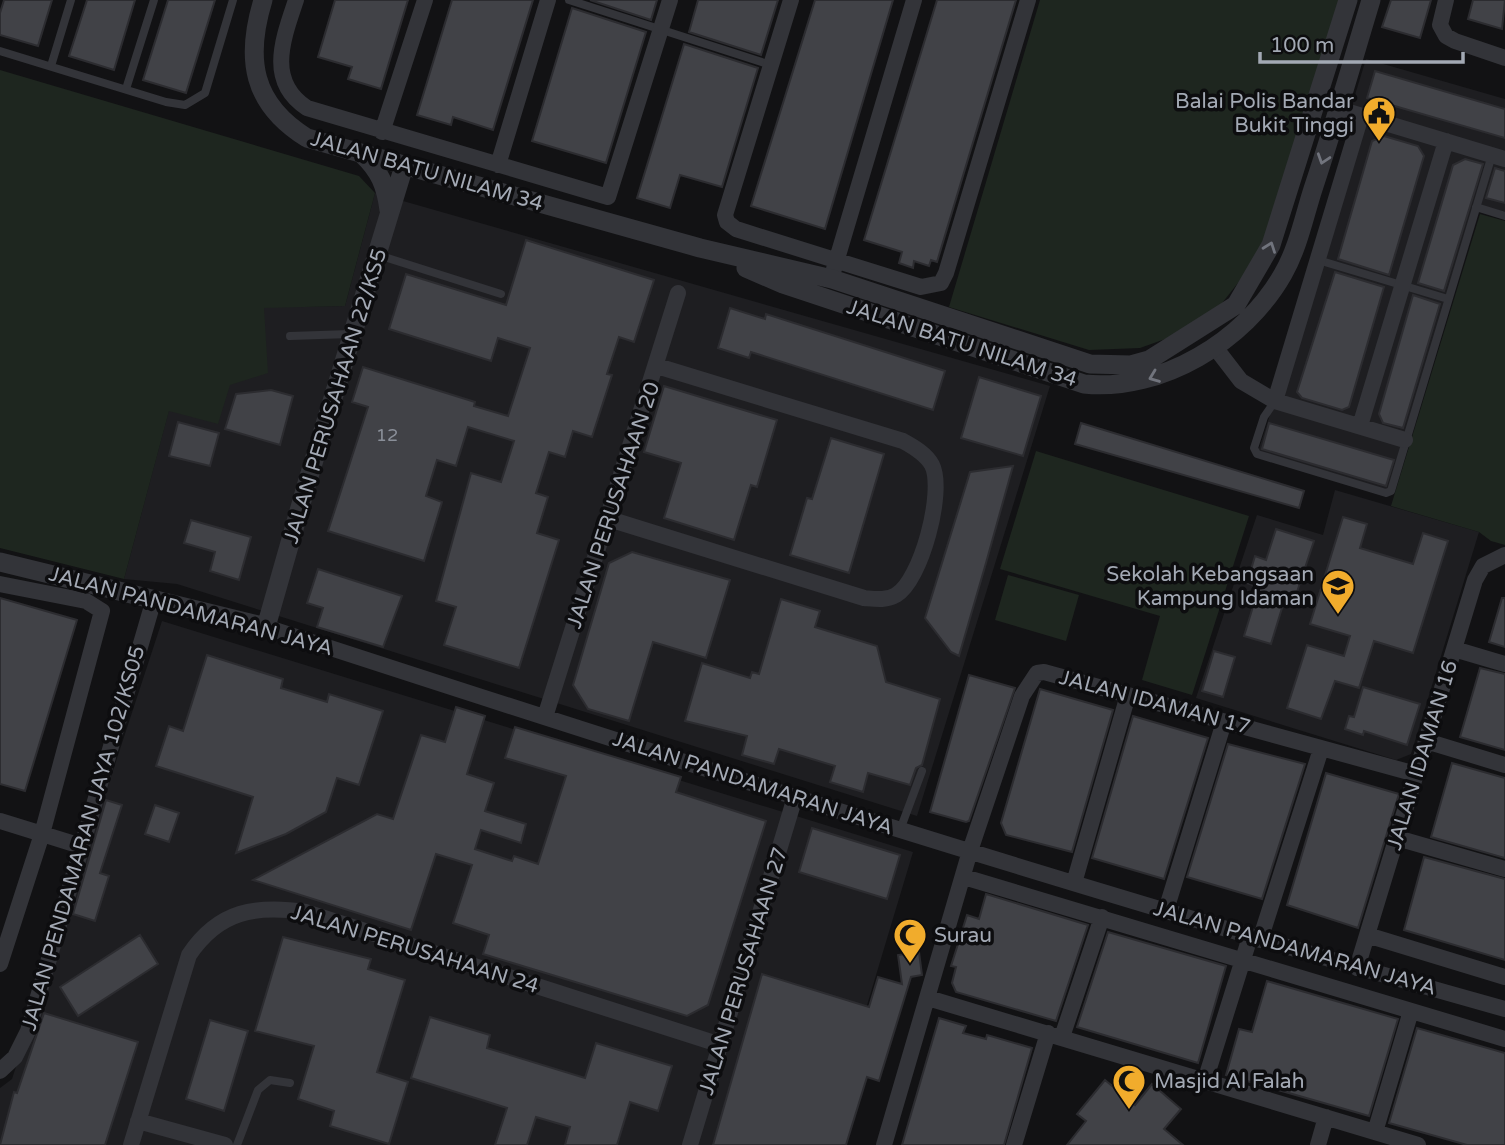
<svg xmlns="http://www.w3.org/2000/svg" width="1505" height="1145" font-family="'Varela Round',sans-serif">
	<rect width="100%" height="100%" fill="#121214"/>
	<!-- built -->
	<path fill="#1e1e21" d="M1366,59l139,40v113l-25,-7 -86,287 -136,-40 109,-338 -16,-6z
		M375,193l675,193 -133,430 -740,-232 -53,-5 45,-169 61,-25 34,-78 81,-1z
		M1335,490l144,42 -68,222 -15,6 -200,-62 61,-183 66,20z
		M162,621l751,231 -88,293h-825v-57l12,-9z"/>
	<!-- green -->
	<path fill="#1e261f" d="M1040,0h300l-76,250 -49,62 -47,26 -28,10 -51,2 -140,-43z
		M0,70l359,106 16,17 -30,113 -81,2 4,65 -38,12 -12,39 -49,-13 -45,168 -124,-31z
		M1480,214l25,7v324l-14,-4 -12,-9 -88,-26z
		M1036,451l213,65 -57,179 -50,-15 18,-64 -160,-47z
		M1008,575l71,20 -13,46 -71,-21z"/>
	<!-- building -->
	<path fill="#414247" stroke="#2c2c30" stroke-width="2" d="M4,0h48l-14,46 -38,-11v-22z
		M87,0h48l-21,70 -45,-14z
		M168,0h47l-29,93 -43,-13z
		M335,0h73l-27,89 -33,-10 4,-12 -34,-10z
		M452,0h81l-40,130 -40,-13 -2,8 -34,-10z
		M590,0h67l-6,20z
		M698,0h80l-17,55 -72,-23z
		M815,0h78l-68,229 -74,-23z
		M937,0h79l-79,262 -6,-2 -2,6 -15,-5 -1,7 -14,-5 3,-11 -38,-12z
		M1391,0h40l-11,38 -38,-11z
		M1473,0h32l-3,29 -34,-10z
		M572,8l74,24 -40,131 -74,-22z
		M684,44l74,24 -36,119 -42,-12 -10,33 -33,-10z
		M1375,71l130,38v29l-138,-40z
		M1384,136l34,10 6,10 -35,119 -51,-16 34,-118z
		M1465,159l18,5 -39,127 -26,-8 35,-118z
		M1495,168l10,3v32l-19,-5z
		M526,240l128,40 -20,62 -15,-5 -12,37 5,1 -20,62 -19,-6 -8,26 -16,-5 -13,41 12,4 -11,36 22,7 -40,128 -75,-23 12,-38 -20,-6 35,-128 30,9 13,-41 -46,-14 -12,39 -19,-6 -11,36 16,6 -18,59 -96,-30 40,-124 -16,-5 11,-35 112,35 -1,4 34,10 22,-68 -32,-10 -7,23 -102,-32 17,-55 100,31z
		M1335,272l49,15 -35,120 -7,3 -40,-12 -5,-6z
		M1413,295l27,9 -37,124 -20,-5 -4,-9z
		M730,308l35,11 1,-5 179,57 -12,39 -182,-58 -2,6 -31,-10z
		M979,377l62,19 -18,60 -62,-18z
		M664,386l113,34 -20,67 -6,-2 -17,55 -70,-22 17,-55 -37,-11z
		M271,390l22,6 -13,49 -55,-16 11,-35z
		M178,422l41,11 -9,33 -41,-10z
		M1081,423l223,68 -5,17 -224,-64z
		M1269,423l125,37 -8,26 -124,-37z
		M831,438l53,16 -35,119 -59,-18 17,-57 5,1z
		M1013,466l-27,97 -27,93 -8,-4 -26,-34 45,-146z
		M1343,517l24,7 -7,24 53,16 10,-31 25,8 -35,112 -39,-12 -15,47 -24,-7 -14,38 -34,-11 20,-63 37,11 6,-20 -40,-12z
		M191,520l60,17 -12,43 -29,-9 5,-19 -31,-9z
		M1276,529l38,12 -19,57 -9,-3 -15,49 -27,-8 15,-49 -12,-4 8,-27 11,4z
		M632,552l98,28 -24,78 -53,-16 -24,79 -41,-12 -15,-24 36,-122z
		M318,569l84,27 -19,51 -66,-20 6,-19 -16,-5z
		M0,598l77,22 -52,171 -25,-7z
		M1502,598h3v49l-16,-5z
		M781,599l39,12 -5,16 62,19 9,36 54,17 -18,66 -6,3 -6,17 -42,-12 -5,19 -33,-10 5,-16 -56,-17 -5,15 -32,-9 5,-19 -62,-15 17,-58 48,15 2,-6 7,2z
		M1214,651l21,6 -12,40 -21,-6z
		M207,655l76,24 -2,9 46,14 2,-8 54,17 -24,74 -22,-7 -11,34 -40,22 -50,19 17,-56 -97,-31 13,-40 14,5z
		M1480,668l25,6v76l-45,-13z
		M969,675l46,13 -46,133 -3,1 -36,-10z
		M1363,687l57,17 -13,41 -43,-14 -1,4 -18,-6 4,-13 5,1z
		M1040,689l73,21 -41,142 -66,-17 -5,-12z
		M456,707l29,9 -18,58 27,9 -9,28 41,13 -5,19 -40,-13 -6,19 37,12 2,-5 24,8 28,-88 -61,-18 10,-31 166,50 -5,15 90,29 -58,184 -21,11 -204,-62 6,-19 -36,-12 19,-58 -36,-11 -25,76 -158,-50 124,-66 16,5 28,-84 24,7z
		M1133,716l75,22 -44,141 -72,-21z
		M1228,744l77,20 -43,135 -75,-22z
		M1452,763l53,15v80l-74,-21z
		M1326,773l73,21 -41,134 -71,-23z
		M106,800l16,5 -22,68 9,3 -14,45 -22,-7z
		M155,805l24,8 -10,29 -24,-8z
		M812,828l88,27 -13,44 -88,-27z
		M1424,857l81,22v81l-101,-30z
		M986,894l102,31 -32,96 -100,-29 -4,-9 4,-16 -5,-1 7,-22 9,-29 12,4z
		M1108,932l118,34 -28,97 -121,-36z
		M140,935l18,29 -80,52 -18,-29z
		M283,937l88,22 -3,10 37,11 -28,92 31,10 -19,62 -59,-18 4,-15 -36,-12 16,-53 -59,-15z
		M919,952l3,23 -11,2 -32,104 -12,-4 -21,68h-133l49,-171 107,33 9,-30 24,7 -4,-29z
		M1267,981l131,38 -29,97 -143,-41 13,-46 13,3z
		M44,1013l94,29 -33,103h-105l14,-53 3,1z
		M430,1017l60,18 -3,13 98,30 11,-35 76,23 -14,45 -28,-9 -13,43h-52l5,-18 -34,-10 -9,28h-32l12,-37 -96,-30z
		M939,1018l27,8 -3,7 23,6 1,-4 45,13 -28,97h-102z
		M210,1020l38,11 -24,80 -38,-12z
		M1417,1028l88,25v92h-38l-78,-22z
		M1105,1080l30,25 17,-21 29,25 -17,20 19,16h-116l19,-24 -9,-7z"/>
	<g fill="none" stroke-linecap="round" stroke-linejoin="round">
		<!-- service -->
		<path stroke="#333439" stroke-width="8" d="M569,0l202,65
			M0,51l166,51 19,3 20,-12 28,-93
			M51,66l20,-66
			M126,89l28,-89
			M1476,207l29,9
			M378,255l123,39
			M1318,260l130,39
			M290,336l60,-2
			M1275,401l-11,16 -10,31 3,6 129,39 5,-2 101,-336
			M900,830l22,-59
			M237,1145l21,-55 12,-10 20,3"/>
		<!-- minor -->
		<path stroke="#333439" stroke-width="16" d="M296,0c-13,39 -30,81 11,108l301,89 62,-197
			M791,0l-66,215 2,7 9,7 185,58 20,-4 5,-10 82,-273
			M1446,0l-6,25 6,11 9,5 50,17
			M1339,109l166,50
			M382,132l43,-132
			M498,165l50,-165
			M834,269l80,-269
			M1214,346l27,35 34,20 130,39
			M1275,401l86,-285
			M1360,426l86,-285
			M609,519l255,79c11,1 22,3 32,-3 25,-14 49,-104 36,-130 -6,-11 -18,-18 -29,-24l-246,-75
			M0,584l86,17 16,10 -60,223 -42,130
			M266,627c411,134 823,266 1239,382
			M1454,649l51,15
			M545,717l133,-424
			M1426,741l79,24
			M0,821l81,25
			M1397,838l108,31
			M964,877l541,162
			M1074,883l54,-188
			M1166,910l58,-188
			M1367,935l138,42
			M1260,940l61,-191
			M1357,968l118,-388 8,-14 22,-11
			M928,998l490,147
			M1062,1037l40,-120
			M0,1071l15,-14 13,-26 126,-432
			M1205,1081l45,-144
			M138,1121l87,24
			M1375,1132l36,-121
			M131,1145l58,-190c30,-45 67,-50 117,-43l415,133
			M690,1145l105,-348
			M884,1145l86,-294 52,-155 15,-23 7,-1 372,102
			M1014,1145l34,-112
			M1318,1145l8,-28"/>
		<!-- tertiary -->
		<path stroke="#333439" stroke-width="19" d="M263,0c-18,59 -11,104 44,138l393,110 132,31 258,85 41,1 18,-5 87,-55 35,-60 77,-245
			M362,154c18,17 24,32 27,56
			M746,268l37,16 301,100c77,8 161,-43 199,-110 15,-26 21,-57 30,-85 21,-63 39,-126 58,-189
			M0,562l266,65 41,-144 97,-317"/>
	</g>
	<!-- one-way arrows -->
	<defs><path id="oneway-chevron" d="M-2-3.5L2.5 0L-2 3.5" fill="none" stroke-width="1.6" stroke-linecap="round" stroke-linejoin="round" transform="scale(1.75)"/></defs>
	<g stroke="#71747d">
		<use href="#oneway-chevron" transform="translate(1323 159) rotate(108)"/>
		<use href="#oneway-chevron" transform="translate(1270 247) rotate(-70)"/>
		<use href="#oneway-chevron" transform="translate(1154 377) rotate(159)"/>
	</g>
	<!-- icons -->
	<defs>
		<symbol id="civic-pin" viewBox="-11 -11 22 30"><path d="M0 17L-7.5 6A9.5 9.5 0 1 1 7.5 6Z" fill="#f1ac2c" stroke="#0d0d0f"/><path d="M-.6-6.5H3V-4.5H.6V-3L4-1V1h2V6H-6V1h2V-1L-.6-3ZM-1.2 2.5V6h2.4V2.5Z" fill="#111"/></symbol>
		<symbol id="school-pin" viewBox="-11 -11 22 30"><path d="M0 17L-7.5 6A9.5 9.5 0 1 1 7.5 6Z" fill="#f1ac2c" stroke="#0d0d0f"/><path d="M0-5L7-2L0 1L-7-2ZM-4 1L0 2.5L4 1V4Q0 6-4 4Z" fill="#111"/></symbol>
		<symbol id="mosque-pin" viewBox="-11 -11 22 30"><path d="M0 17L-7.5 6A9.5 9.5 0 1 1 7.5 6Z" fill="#f1ac2c" stroke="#0d0d0f"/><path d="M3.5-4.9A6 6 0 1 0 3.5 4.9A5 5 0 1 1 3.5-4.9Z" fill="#111"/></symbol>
	</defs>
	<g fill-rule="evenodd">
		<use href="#civic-pin" x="1360" y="94" width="38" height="52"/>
		<use href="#school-pin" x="1319" y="567" width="38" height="52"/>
		<use href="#mosque-pin" x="891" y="916" width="38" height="52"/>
		<use href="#mosque-pin" x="1110" y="1062" width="38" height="52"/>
	</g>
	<g text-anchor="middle" stroke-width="7" stroke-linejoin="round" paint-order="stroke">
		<!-- number labels -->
		<g font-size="18" fill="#8a8f99">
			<text x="387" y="441">12</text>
		</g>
		<!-- poi labels -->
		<g font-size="21" fill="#a3a9b4" stroke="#0d0d0f" text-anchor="end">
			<text x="1354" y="108">Balai Polis Bandar<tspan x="1354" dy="24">Bukit Tinggi</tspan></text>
			<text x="1314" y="581">Sekolah Kebangsaan<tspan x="1314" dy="24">Kampung Idaman</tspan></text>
			<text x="934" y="942" text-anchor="start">Surau</text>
			<text x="1154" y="1088" text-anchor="start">Masjid Al Falah</text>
		</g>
		<!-- street labels -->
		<g font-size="21" fill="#a3a9b4" stroke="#0d0d0f">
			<text transform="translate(427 171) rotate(16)" y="7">JALAN BATU NILAM 34</text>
			<text transform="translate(962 343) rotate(18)" y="7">JALAN BATU NILAM 34</text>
			<text transform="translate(335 396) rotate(-73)" y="7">JALAN PERUSAHAAN 22/KS5</text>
			<text transform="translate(613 505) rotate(-72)" y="7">JALAN PERUSAHAAN 20</text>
			<text transform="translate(191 611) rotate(15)" y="7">JALAN PANDAMARAN JAYA</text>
			<text transform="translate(1155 702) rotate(15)" y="7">JALAN IDAMAN 17</text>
			<text transform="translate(1422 755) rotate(-73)" y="7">JALAN IDAMAN 16</text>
			<text transform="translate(753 783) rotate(18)" y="7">JALAN PANDAMARAN JAYA</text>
			<text transform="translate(83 838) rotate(-74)" y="7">JALAN PENDAMARAN JAYA 102/KS05</text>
			<text transform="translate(1295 948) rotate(16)" y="7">JALAN PANDAMARAN JAYA</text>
			<text transform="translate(415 949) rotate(17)" y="7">JALAN PERUSAHAAN 24</text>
			<text transform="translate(743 971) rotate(-73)" y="7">JALAN PERUSAHAAN 27</text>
		</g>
	</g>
	<!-- scale -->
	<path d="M1260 52v10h203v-10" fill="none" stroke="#a3a9b4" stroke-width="3.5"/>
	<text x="1270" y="52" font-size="21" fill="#a3a9b4" stroke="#0d0d0f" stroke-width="5" paint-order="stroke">100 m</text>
</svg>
